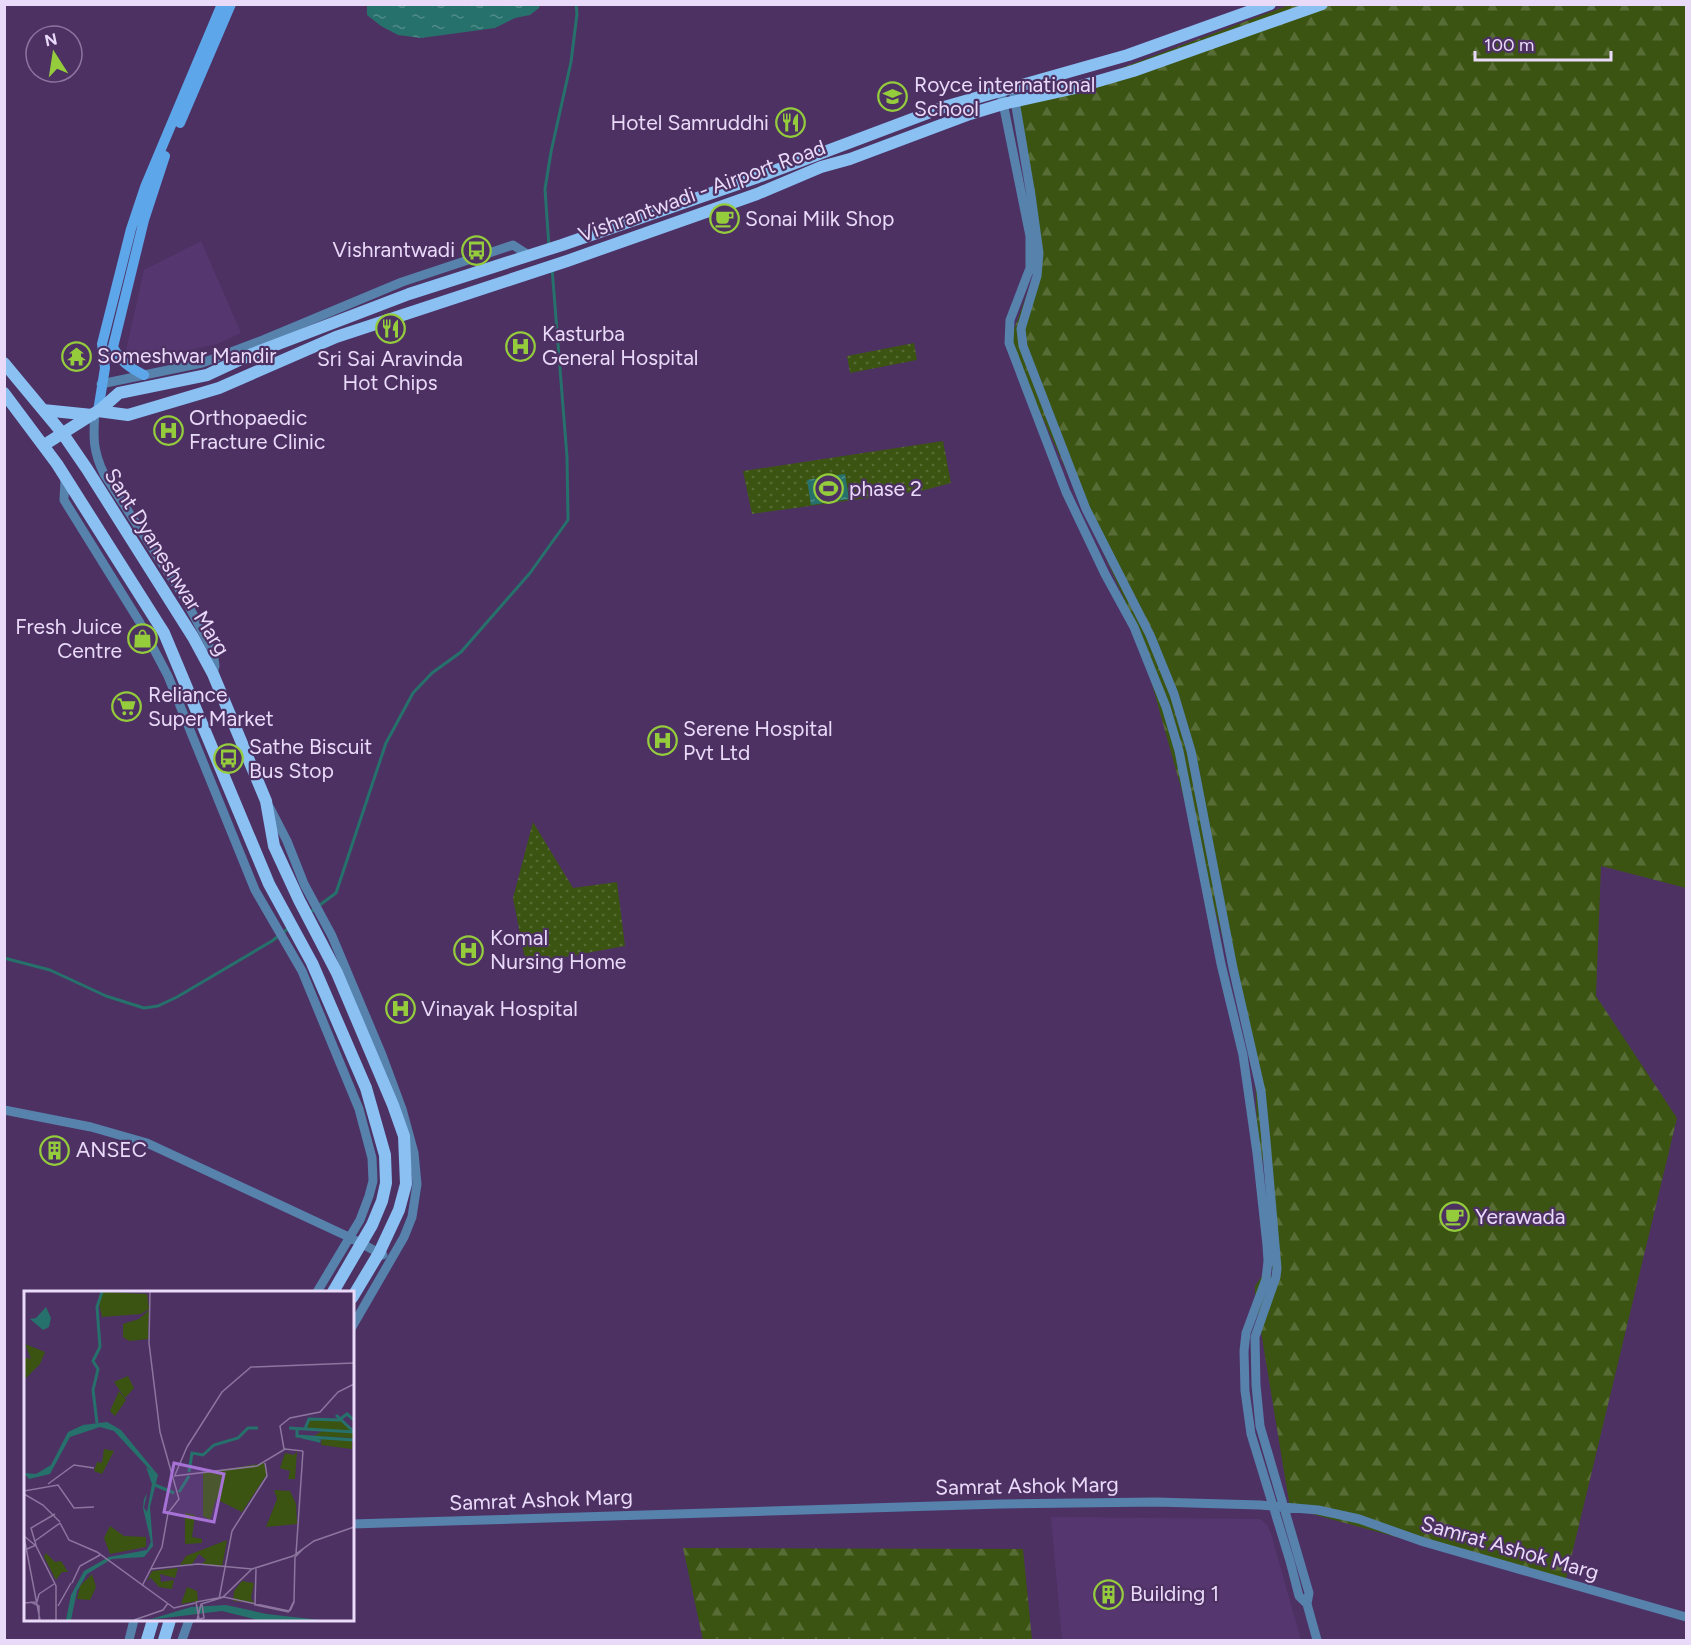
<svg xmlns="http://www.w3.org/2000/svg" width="1691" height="1645" font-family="Figtree,sans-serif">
	<defs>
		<pattern id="forest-firs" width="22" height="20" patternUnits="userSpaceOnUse" patternTransform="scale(1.5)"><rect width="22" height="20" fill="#3b5412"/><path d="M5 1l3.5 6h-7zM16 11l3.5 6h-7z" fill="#586c35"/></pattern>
		<pattern id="park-dots" width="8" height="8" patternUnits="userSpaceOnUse" patternTransform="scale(1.5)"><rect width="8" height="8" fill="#3b5412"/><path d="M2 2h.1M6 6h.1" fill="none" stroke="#586c35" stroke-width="1.8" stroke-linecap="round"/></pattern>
		<pattern id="water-ripples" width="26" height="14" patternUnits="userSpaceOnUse" patternTransform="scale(1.5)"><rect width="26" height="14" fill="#26716b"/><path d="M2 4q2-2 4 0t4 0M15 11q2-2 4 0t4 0" fill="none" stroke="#508b88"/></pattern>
	</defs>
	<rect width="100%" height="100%" fill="#4d3163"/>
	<!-- built -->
	<path fill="#56366f" d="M201,241l40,92 -24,11 -94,20 21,-94z
		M1051,1517l209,2 7,6 4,9 30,106h-239z"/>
	<!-- forest -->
	<path fill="url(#forest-firs)" d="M1289,5h397v883l-85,-22 -5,130 81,122 -112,465 -275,-75 -35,-213v-9l7,-10h10v-95l-14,-32 -4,-99 -119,-427 -126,-280 24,-65 4,-53 -20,-118z
		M683,1548l340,1 9,91h-329z"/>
	<!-- park -->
	<path fill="url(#park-dots)" d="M914,343l3,17 -67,13 -3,-17z
		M943,441l8,42 -26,7 -173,24 -9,-43z
		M533,822l40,66 44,-6 8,64 -99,18 -13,-66z"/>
	<!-- water -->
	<path fill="url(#water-ripples)" d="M367,5v-1l173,1 -1,3 -9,7 -15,3 -20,10 -74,10 -23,-3 -17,-9 -14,-11z
		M845,474l4,25 -38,6 -4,-25z"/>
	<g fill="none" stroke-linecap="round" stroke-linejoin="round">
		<!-- stream -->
		<path stroke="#26716b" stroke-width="3" d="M549,247l-4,-58 6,-37 20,-90 6,-48 -1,-10
			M309,913l27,-20 50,-150 27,-50 19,-20 29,-21 69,-79 38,-53 -1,-63 -15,-189
			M4,958l46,12 56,26 38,12 14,-2 19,-9 95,-56 17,-13"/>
		<!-- tertiary -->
		<path stroke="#5682ac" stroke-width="9" d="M1014,95l17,100 8,58 -2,23 -16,53 2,17 63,163 64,126 24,59 17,57 42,217 28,123 5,50 11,127 -1,9 -21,60 1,48 4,41 49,167 -2,11 10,36
			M1002,98l28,138v32l-20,52 -1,23 57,149 39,82 29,53 32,80 13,44 42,213 22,91 14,98 10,92 1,16 -2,18 -20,54 -2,18 1,40 6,43 39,127 9,35 8,8
			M101,384l101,-21 61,-23 139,-58 111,-37 17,11
			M95,413c-2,25 -2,38 9,61l80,123 29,55 2,14 -2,8
			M65,479l-1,21 75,121 29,55 87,214 47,81 57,138 13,49 1,23 -4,15 -9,24 -43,72
			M270,808l17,33 17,43 28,52 50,119 20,54 12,44 3,31 -5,33 -8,20 -52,90
			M4,1110l87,17 56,16 204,95 32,17
			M352,1524l649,-20 155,-2 104,3 58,5 41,9 65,23 262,75
			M129,1640l5,-20
			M182,1640l7,-20"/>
		<!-- secondary -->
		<path stroke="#5da6e9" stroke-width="10" d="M180,123l51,-119
			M113,347c7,14 17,21 31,28
			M105,361l8,-14 31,-127 21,-64
			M98,411l7,-43 -3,-24 29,-115 14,-42 77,-183"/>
		<!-- primary -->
		<path stroke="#8bc0f3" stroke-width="12" d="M4,363l59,71 24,35 106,168 20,37 53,127 8,45 25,54 38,73 56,132 11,31 2,48 -7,26 -20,43 -27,45
			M4,393l53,71 107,169 105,251 43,79 54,125 19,67 1,28 -4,18 -10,24 -39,67
			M43,410l49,5
			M98,411l30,4 91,-27 117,-51 231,-76 190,-67 64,-27 29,-8 120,-45 33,-10 68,-15 62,-18 189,-67
			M44,445l57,-36 18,-16 88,-18 45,-21 157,-60 153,-49 196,-68 186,-70 184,-52 142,-51
			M147,1640l6,-20
			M164,1640l6,-20"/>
	</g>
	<!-- icons -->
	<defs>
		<symbol id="school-ring" viewBox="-11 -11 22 22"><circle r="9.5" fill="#4d3163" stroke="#94cc3c" stroke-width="1.5"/><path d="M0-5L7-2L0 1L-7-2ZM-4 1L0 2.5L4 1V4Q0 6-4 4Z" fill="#94cc3c"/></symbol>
		<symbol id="restaurant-ring" viewBox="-11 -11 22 22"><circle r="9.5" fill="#4d3163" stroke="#94cc3c" stroke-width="1.5"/><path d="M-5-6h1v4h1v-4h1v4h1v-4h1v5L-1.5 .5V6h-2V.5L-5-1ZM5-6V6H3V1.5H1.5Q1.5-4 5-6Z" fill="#94cc3c"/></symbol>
		<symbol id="cafe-ring" viewBox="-11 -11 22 22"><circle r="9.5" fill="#4d3163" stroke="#94cc3c" stroke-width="1.5"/><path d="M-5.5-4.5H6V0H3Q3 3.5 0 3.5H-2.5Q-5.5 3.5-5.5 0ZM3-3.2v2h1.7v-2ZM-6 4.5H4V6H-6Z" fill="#94cc3c"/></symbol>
		<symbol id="bus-ring" viewBox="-11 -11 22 22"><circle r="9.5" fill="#4d3163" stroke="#94cc3c" stroke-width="1.5"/><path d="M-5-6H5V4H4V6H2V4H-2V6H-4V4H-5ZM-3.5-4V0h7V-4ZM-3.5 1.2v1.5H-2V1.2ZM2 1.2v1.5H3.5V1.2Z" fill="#94cc3c"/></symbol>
		<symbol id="hospital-ring" viewBox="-11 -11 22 22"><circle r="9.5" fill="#4d3163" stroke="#94cc3c" stroke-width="1.5"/><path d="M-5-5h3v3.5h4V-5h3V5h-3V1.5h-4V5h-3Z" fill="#94cc3c"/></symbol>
		<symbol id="temple-ring" viewBox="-11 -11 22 22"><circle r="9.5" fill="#4d3163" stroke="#94cc3c" stroke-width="1.5"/><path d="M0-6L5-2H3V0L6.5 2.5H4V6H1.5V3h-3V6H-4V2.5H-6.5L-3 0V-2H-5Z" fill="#94cc3c"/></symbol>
		<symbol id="stadium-ring" viewBox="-11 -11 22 22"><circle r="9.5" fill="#4d3163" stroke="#94cc3c" stroke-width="1.5"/><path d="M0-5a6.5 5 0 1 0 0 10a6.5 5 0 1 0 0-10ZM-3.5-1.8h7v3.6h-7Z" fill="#94cc3c"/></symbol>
		<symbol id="shop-ring" viewBox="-11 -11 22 22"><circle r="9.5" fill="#4d3163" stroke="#94cc3c" stroke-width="1.5"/><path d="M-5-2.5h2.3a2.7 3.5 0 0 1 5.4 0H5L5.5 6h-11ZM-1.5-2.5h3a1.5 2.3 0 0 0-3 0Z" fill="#94cc3c"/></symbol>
		<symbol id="supermarket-ring" viewBox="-11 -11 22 22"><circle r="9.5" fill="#4d3163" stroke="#94cc3c" stroke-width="1.5"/><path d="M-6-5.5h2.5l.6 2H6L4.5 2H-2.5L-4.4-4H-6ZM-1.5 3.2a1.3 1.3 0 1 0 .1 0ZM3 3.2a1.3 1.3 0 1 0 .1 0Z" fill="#94cc3c"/></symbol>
		<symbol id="building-ring" viewBox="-11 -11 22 22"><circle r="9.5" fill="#4d3163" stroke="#94cc3c" stroke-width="1.5"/><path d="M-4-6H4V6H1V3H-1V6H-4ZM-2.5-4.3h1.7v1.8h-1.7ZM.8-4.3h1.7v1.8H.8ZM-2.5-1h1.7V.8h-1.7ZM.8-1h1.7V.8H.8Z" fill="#94cc3c"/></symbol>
	</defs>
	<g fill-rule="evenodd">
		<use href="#school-ring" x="876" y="80" width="33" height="33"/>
		<use href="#restaurant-ring" x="774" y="106" width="33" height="33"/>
		<use href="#cafe-ring" x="708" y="202" width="33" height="33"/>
		<use href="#bus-ring" x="460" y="234" width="33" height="33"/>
		<use href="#restaurant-ring" x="374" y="312" width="33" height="33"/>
		<use href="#hospital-ring" x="504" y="330" width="33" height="33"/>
		<use href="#temple-ring" x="60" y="340" width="33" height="33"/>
		<use href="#hospital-ring" x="152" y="414" width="33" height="33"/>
		<use href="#stadium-ring" x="812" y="472" width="33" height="33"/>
		<use href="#shop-ring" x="126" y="622" width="33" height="33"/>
		<use href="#supermarket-ring" x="110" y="690" width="33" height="33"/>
		<use href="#hospital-ring" x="646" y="724" width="33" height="33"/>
		<use href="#bus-ring" x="212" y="742" width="33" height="33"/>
		<use href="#hospital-ring" x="452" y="934" width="33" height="33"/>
		<use href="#hospital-ring" x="384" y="992" width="33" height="33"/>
		<use href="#building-ring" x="38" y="1134" width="33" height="33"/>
		<use href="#cafe-ring" x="1438" y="1200" width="33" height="33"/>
		<use href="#building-ring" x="1092" y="1578" width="33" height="33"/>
	</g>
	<g text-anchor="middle" stroke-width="4.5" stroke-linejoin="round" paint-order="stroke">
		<!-- poi labels -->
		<g font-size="21" fill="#eadaf9" stroke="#4d3163" text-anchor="start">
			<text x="914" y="92">Royce international<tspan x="914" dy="24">School</tspan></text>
			<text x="769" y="130" text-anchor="end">Hotel Samruddhi</text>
			<text x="745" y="226">Sonai Milk Shop</text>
			<text x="455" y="257" text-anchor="end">Vishrantwadi</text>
			<text x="542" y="341">Kasturba<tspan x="542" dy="24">General Hospital</tspan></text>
			<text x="97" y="363">Someshwar Mandir</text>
			<text x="390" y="366" text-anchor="middle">Sri Sai Aravinda<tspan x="390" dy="24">Hot Chips</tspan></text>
			<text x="189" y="425">Orthopaedic<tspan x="189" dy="24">Fracture Clinic</tspan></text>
			<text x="849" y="496">phase 2</text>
			<text x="122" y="634" text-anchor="end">Fresh Juice<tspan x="122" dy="24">Centre</tspan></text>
			<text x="148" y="702">Reliance<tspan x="148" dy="24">Super Market</tspan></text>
			<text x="683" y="736">Serene Hospital<tspan x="683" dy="24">Pvt Ltd</tspan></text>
			<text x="249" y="754">Sathe Biscuit<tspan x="249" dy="24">Bus Stop</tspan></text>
			<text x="490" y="945">Komal<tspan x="490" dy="24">Nursing Home</tspan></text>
			<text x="421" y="1016">Vinayak Hospital</text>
			<text x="76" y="1157">ANSEC</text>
			<text x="1475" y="1224">Yerawada</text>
			<text x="1130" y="1601">Building 1</text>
		</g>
		<!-- street labels -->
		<g font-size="21" fill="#eadaf9" stroke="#4d3163">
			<text transform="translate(702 191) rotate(-20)" y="7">Vishrantwadi - Airport Road</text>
			<text transform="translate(167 562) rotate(58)" y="7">Sant Dyaneshwar Marg</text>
			<text transform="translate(1027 1486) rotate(-1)" y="7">Samrat Ashok Marg</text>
			<text transform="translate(541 1500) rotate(-2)" y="7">Samrat Ashok Marg</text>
			<text transform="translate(1510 1548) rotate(16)" y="7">Samrat Ashok Marg</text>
		</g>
	</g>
	<!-- overview -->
	<g transform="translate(24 1291)">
		<rect width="330" height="330" fill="#4d3163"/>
		<path d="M1,53l20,8 -5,12 -16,16v-23l7,2zM286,128l31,2 11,10 -45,-2zM298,140l31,2v5l-39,-2zM298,147l30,2v9l-31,-4zM273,160l-2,28h-7l2,-8 -10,-3 5,-15 9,2zM250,199l16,1 6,13 1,20 -31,3 11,-28zM203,249l-5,27 -20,-3 4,-4 -7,-6 -7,10 -12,1 6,-9zM154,277l-3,10 -15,-4 1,8 13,-2 -2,9 -13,-2 -8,-9 -4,3 5,-10zM68,283l4,13 -6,13 -13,-1 3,-13z" fill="#3b5412"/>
		<path d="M79,1l44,2 2,15 -8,5 -39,3 -3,-14zM125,19l-1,29 -19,2 -6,-4v-13l16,-5zM104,85l6,12 -9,10 -11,-16zM95,100l7,9 -11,16 -5,-5zM80,158l10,2 -12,23 -8,-3 3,-9 5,1zM240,172l3,11 -25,38 -26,-13 -6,21 -7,-4v-43zM161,222l10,2 -3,22 10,2v4l-17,1zM86,235l14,10 22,1v10l-36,7 -6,-16zM22,262l9,9 6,-1 7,11h-6l-6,8 -12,-23zM218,290l12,2 -3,15 3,5 -21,-2 1,-10z" fill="#3b5412"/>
		<path d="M163,296l10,4 1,10 -17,3z" fill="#3b5412"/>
		<path d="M22,16l5,11 -2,9 -6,3 -13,-11 6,-1zM83,131l14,8 37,45 -8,32 3,39 -9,11 -32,2 -25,15 -10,17 -6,29h-5l5,-25 13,-24 25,-14 38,-7 4,-8 -8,-34 1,-9 3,-6 -3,15 3,4 5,-28 -6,-17 5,4 -37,-40 -14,-4 -30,10 -20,37 -21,5 -5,-6 12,1 15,-9 17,-33 15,-7zM202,314l41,9 53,6h-62l-36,-9 -74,9 43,-13z" fill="#26716b"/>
		<path fill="none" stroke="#26716b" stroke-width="3" d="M312,124l18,17M73,132l-4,-33 5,-21 -5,-8 7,-14 -3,-40 5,-15M265,137l65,4M273,138v7l57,4M281,138l4,-10 30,1 8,-6 7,6M278,146l17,4 1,-4M165,181l3,-19 11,2 11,-10 24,-7 10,-10h10M131,194l19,8M155,201l10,-16"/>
		<path fill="none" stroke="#8c759f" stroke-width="1.5" d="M163,156l35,-55 29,-25 103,-4M260,158l-4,-23 10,-8 30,-6 18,-20 16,-8M151,184l12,-28M150,185l83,-10 28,-17 18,2M24,193l26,-19 20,3M0,200l34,-6 16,23 20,-1M0,203l19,11 17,17M36,232l9,17 28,12 77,56 21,-5M0,245l12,10 20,40v34M0,246l16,83M11,250l25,-18M3,258l9,-4 -5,-17 24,-14M272,263l7,-103M127,278l47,-5 54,5M232,278l-1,36 34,7M48,292l8,-17 20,-11M118,295l20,-39 6,-34 11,-14 -19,-67 -11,-89 1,-51M15,303l15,-10M195,308l13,-68 35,-55 -2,-13M7,311l8,4v14M0,312l13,-1 2,-8M34,315l13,-23M266,320l4,-9 1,-45M175,328l-3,-17 27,-5 29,-28 41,-13 21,-15 40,-14M175,328l5,-1 -2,-14M110,329l29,-10 5,-7M173,329l4,-16 23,-7 65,14 5,-10 1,-44 8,-8"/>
		<path fill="#a772d6" fill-opacity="0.15" stroke="#a772d6" stroke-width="3" d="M150,172l50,11 -10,48 -50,-10z"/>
		<rect width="330" height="330" fill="none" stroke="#eadaf9" stroke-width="3"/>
	</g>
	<!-- border -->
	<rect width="1691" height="1645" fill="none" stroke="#eadaf9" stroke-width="12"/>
	<!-- north arrow -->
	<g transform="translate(54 54) rotate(348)"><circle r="28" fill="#4d3163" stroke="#8c759f" stroke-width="1.5"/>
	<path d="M0-4.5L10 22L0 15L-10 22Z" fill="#94cc3c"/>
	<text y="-9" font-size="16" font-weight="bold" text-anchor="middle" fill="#eadaf9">N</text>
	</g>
	<!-- scale -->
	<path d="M1475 51v9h136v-9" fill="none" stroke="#eadaf9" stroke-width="3"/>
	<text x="1484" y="51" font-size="18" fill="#eadaf9" stroke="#4d3163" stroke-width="4.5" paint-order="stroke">100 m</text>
</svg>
